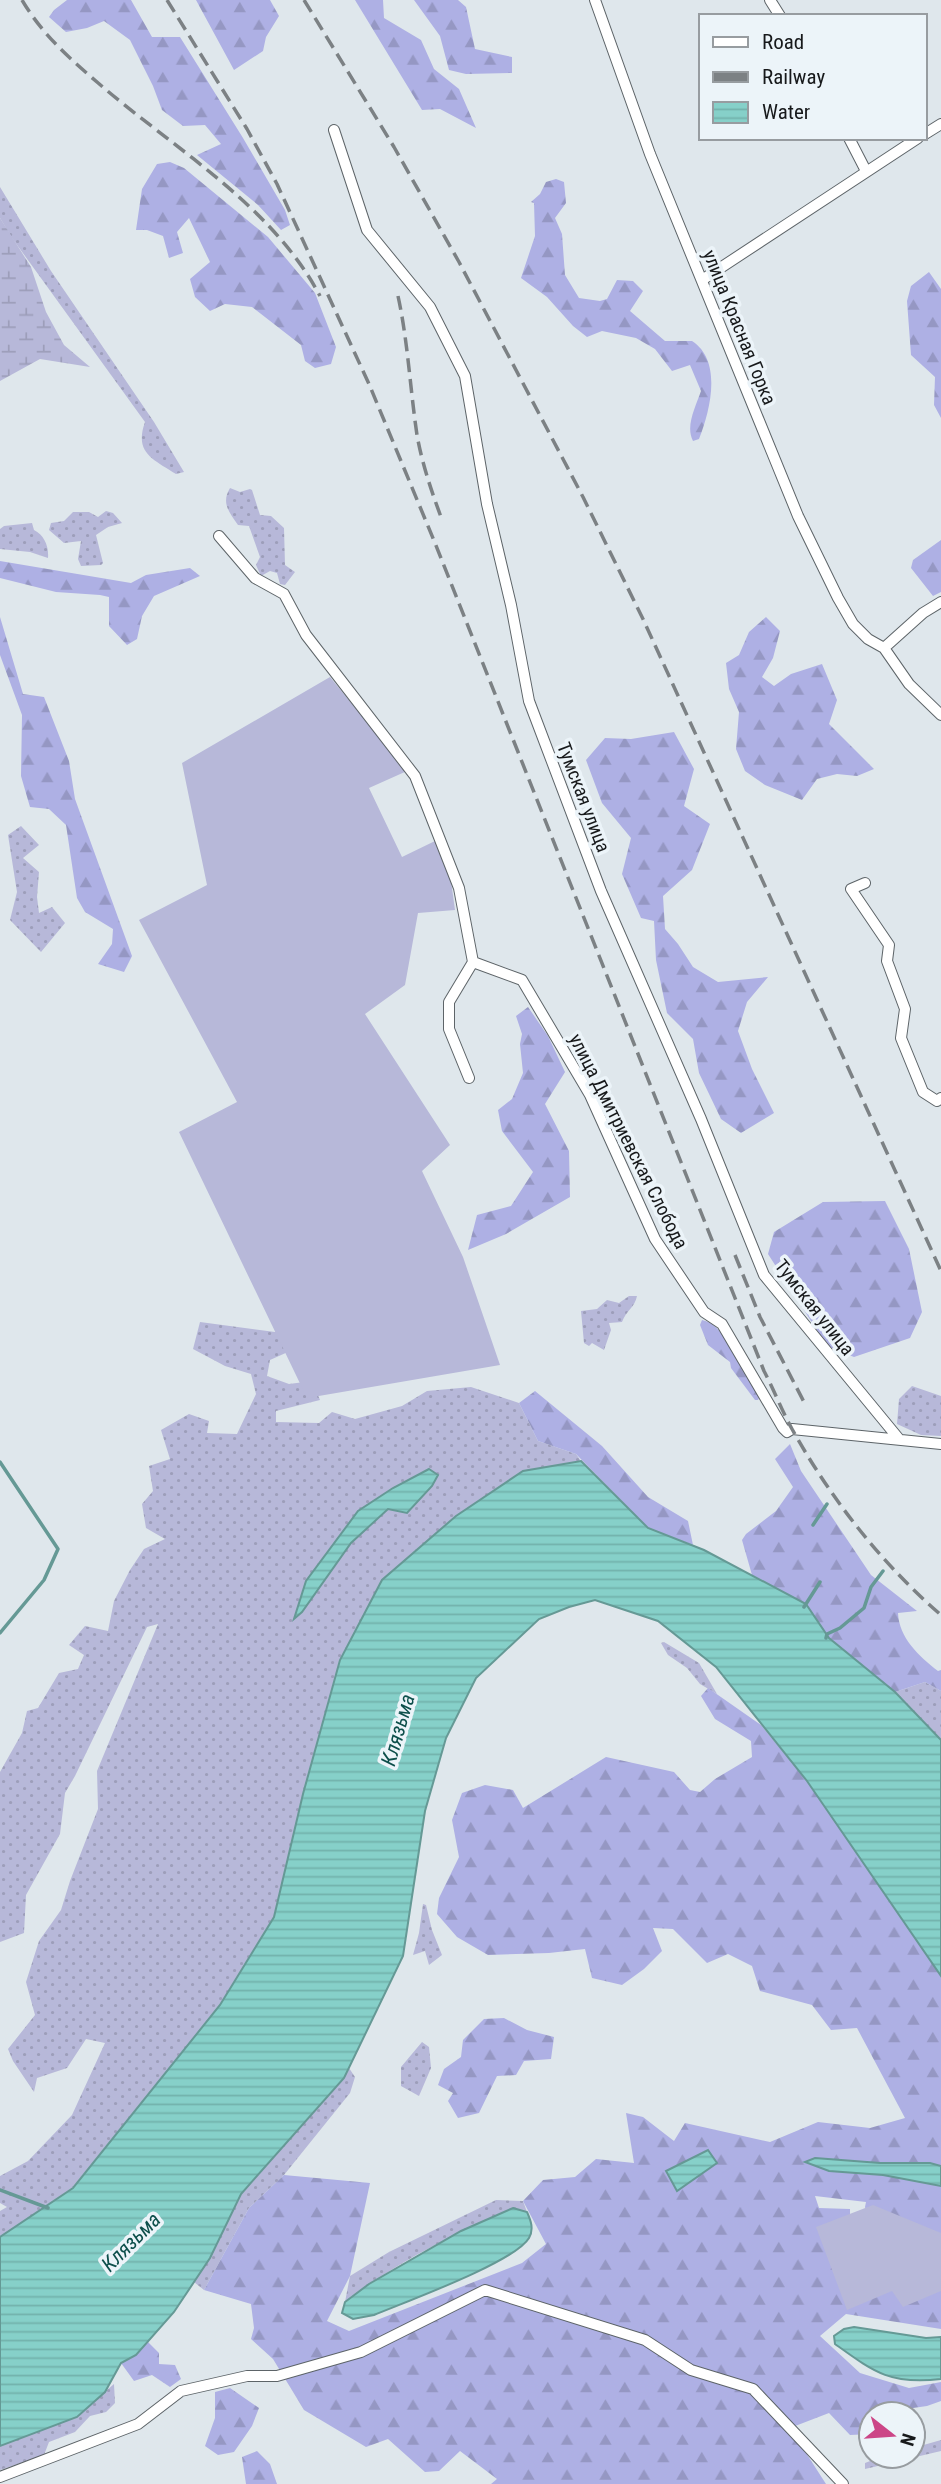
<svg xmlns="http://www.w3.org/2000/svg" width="941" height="2484" font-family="'Roboto Condensed',sans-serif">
	<defs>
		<pattern id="grass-dots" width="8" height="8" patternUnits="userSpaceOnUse" patternTransform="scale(1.75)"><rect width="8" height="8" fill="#b7b8d9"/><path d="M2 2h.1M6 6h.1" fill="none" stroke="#9d9eba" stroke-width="1.8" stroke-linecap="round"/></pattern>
		<pattern id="forest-firs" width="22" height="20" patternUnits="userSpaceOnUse" patternTransform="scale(1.75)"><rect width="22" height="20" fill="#aeb0e4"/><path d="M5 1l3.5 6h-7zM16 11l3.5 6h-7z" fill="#9597c3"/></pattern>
		<pattern id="wetland-marsh" width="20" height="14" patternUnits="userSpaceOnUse" patternTransform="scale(1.75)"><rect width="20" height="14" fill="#b7b8d9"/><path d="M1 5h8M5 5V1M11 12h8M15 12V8" fill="none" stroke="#9d9eba"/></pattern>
		<pattern id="water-rules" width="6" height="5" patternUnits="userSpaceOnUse" patternTransform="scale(1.75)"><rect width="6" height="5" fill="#86d0c9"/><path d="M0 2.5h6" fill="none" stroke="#73b2ac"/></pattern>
	</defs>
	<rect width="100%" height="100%" fill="#dfe7ec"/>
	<!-- grass -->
	<path fill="url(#grass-dots)" d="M0,187l51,84 103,151 30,50 -8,2c-23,-15 -42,-21 -31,-52l-133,-184 -12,-20z
		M230,488l10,4 10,-3 2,1 8,25 11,1 13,12 1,37 10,7 -10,13 -5,-1 -3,-11 -7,-2 -9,5 -5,-11 4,-8 -11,-31 -11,-1c-9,-13 -17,-22 -8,-37z
		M106,511l7,2 9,10 -14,4 -12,8 7,28 -2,2 -20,1 -3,-7 3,-18 -17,2 -15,-13 2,-7 13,-2 9,-9h16l9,5z
		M32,523l2,7c10,5 15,16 14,28l-18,-6 -30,-3v-20l4,-3z
		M21,826l18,19 -16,13 16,14 -2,25 2,16 13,-6 13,16 -24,29 -31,-32 7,-28 -9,-57z
		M629,1296h8c-2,11 -11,15 -15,26l-13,1 2,7 -7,20 -12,-7 -3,3 -5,-3 -3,-32 16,-2 10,-9 12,3z
		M200,1322l75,10 15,-4 9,19 -29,13 -3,16 22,8 23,-3 8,19 -44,11v11l43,1 13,-11 23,7 47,-13 25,-15 44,-4 48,16 19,38 38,13 5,7 -58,10 -67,45 -74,64 -42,80 -37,134 -29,122 -54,89 -148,183 -72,49v-26l7,-4 -7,-4v-27l28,-15 44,-46 33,-72 -19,-4 -19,29 -30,10 -3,14 -21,-31 -5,-12 27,-34 -9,-33 13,-41 22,-31 9,-29 28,-72 -1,-38 61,-147 -11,3 -72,149 -10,17 -5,41 -34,61 -2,38 -24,9v-170l22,-39 5,-22 11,-3 21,-35 19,-4 6,-14 -15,-10 16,-19 23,5 6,-30 16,-31 14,-21 21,-10 -19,-11 -4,-24 11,-13 -4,-25 21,-7 -9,-29 28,-16 20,7 -2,12 30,1 19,-40 -5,-20 -26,-8 -32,-17z
		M912,1386l29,10v40l-20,-1 -24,-11 2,-25z
		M664,1642l35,21 18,31 -17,-10 -13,-16 -19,-13 -7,-12z
		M925,1682l16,9v49l-46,-48z
		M423,1904l3,1 6,25 10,25 -13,10 -4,-14 -12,4 6,-22z
		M422,2042l7,5 2,21 -12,28 -18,-10v-19z
		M349,2068l6,9 -5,16 -66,82 -35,33 -45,82 -10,-8 16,-24 31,-64 103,-116z
		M496,2200l27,1 4,11 -14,-4c-59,26 -118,55 -168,94l5,-26 39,-24z
		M114,2384l1,19 -9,9 -16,4 -15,16 -26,10 -5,13 -44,15v-24l94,-45z
		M941,2440v11l-76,18v-6l18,-7h30v-8z"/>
	<!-- forest -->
	<path fill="url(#forest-firs)" fill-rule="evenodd" d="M67,0h64l21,37h28l63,101 42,72 5,15 -9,5 -23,-25 -61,-50 24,-11 -16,-19 -22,1 -21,-16 -9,-24 -23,-46 -26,-19 -17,7 -21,4 -17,-15 5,-7z
		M196,0h74l9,16 -13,21 -3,14 -29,19z
		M355,0h28l1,18 37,22 13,29 25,20 17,39 -36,-19 -18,1z
		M414,0h44l8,7 9,42 37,8v16l-46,1 -17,-4 -9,-34z
		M170,162l14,6 84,69 47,56 21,54 -5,17 -16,4 -10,-7 -4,-16 -49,-38 -27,-3 -15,7 -15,-14 -5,-18 20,-17 -21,-44 -12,14 6,21 -14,5 -6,-22 -16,-6h-11l6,-41 15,-25z
		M556,179l8,3 2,21 -11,15 7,16 3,41 14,23 21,3 7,-2 10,-19 16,1 10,10 -13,20 35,30h27c31,20 18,70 7,98l-6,2c-8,-15 3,-35 8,-50l-11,-26 -18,6 -17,-22 -19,-11 -34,-7 -15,6 -14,-11 -26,-29 -26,-19 14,-42 -1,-33 -3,-1 9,-8 6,-12z
		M929,272l12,17v129l-7,-13 1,-28 -24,-22 -4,-54 4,-15z
		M941,540v52l-8,4 -22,-28 2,-8z
		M0,561l131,22 15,-8 44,-7 10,8 -46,20 -12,20 -5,23 -10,6 -18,-19v-29l-9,-2 -44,-3 -56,-14z
		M0,617l23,77 21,3 25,64 6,38 57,157 -8,16 -26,-8 14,-20 1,-15 -28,-17 -8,-14 -11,-73 -17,-16 -19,-2 -9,-31 1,-61 -22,-60z
		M766,617l14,14 -7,27 -11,19 12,9 17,-12 31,-10 15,36 -8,24 45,45 -17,7 -20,-2 -20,5 -15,21 -37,-15 -20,-14 -9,-22 3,-37 -10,-23 -3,-26 13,-8 10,-23z
		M674,732l20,37 -10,37 26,18 -18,46 -29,26 2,33 13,15 15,23 25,15 50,-5 -21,25 -9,29 14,38 22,44 -33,20 -20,-14 -22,-46 -6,-34 -26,-26 -11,-53 -2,-39 -13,-3 -19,-44 9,-36 -29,-35 -16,-43 19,-22 26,1z
		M528,1007l20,29 17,36 -20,32 24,47 1,46 -64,37 -38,16 9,-35 34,-9 22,-34 -31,-41 -4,-21 14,-11 11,-26 -3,-29 2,-10 -6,-18z
		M885,1201l24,48 13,63 -12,26 -56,19 -27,-11 -59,-92 6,-22 49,-30z
		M702,1320c19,4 27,26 36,41l4,4 19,29 -3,6h-3l-24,-32 -1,-6 -22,-17 -8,-20z
		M535,1391l67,55 46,51 40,24 5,24 -45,-17 -72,-74 -38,-13 -19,-38z
		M790,1444l11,27 70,104 46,36 -19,2c1,25 21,43 40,58l3,-1v21l-16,-9 -30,10 -66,-54 -23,-34 -54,-29 -10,-35 4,-6 30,-23 17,-24 -18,-28z
		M708,1688l53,37 46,56 134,195v190l-11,-3h-50l-65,-5 -9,4 23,9 54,4 58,11v143l-95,-15 -26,22 40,37 49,15 32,-6v19l-14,5 -56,8v20l-21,1 -21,-22 -39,15 36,56h-335l6,-5 -37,-28 -21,20 -14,1 -37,-33 -22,8 -62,-37 -31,-51 -22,-20 3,-11 -3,-24 -47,-14 45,-82 35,-33 86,8 -20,93 -23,45 22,10 173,-68 24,-19 -23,-43 20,-21 32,-3 21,-18 38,4 -8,-50 17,4 31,24 11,-18 85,19 48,-20 52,6 35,-10 -48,-90 -26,2 -19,-25 -52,-14 -8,-25 -24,-12 -21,9 -34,-34 -20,-1 9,23 -18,18 -22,16 -30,-7 -7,-29 -36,4 -61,2 -31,-18 -20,-23 2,-16 20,-41 -7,-37 10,-27 23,-8 28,5 10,18 83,-51 68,15 16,18 10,2 15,-13 37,-22 -1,-16 -36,-22 -14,-23zM815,2196l51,6 -1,5 4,15 -19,-5v-8l-31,-1z
		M504,2018l23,12 27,7 -3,22 -27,2 -8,14 -19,1 -18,37 -21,5 -10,-17 5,-8 -15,-8 6,-16 17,-12 2,-17 21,-21z
		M148,2342l11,11v11l16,1 6,14 -11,8 -18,-12 -18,6 -13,-18 15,-8z
		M230,2388l29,20 -7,18 -18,26 -16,3 -13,-9 10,-28v-26z
		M257,2451l13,13 7,20h-31l-4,-27z"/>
	<!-- wetland -->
	<path fill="url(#wetland-marsh)" d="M0,218l31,49 15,45 18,33 26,22 -50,-8 -40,22z"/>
	<!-- garden -->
	<path fill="#b7b8d9" d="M330,677l77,94 -38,17 33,69 33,-16 16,40 4,29 -37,3 -13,72 -40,29 85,131 -28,26 41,86 37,108 -193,33 -128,-266 58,-30 -98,-182 68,-35 -25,-122z
		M873,2205l68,28v58l-38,16 -11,-16 -45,19 -31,-83z"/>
	<!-- water -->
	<path fill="url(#water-rules)" stroke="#659995" stroke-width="2" d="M581,1461l67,67 56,22 102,54 23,34 66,54 46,48v236l-134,-195 -91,-114 -58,-46 -63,-21 -26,7 -30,12 -63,59 -30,60 -21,73 -22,145 -59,122 -103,116 -31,64 -36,54 -38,43 -15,8 -16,29 -28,25 -77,29v-209l73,-49 147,-183 54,-88 29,-123 37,-134 42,-80 74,-64 67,-45z
		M429,1469l9,6 -6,11 -25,27 -19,-4 -37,34 -49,69 -8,7 12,-38 52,-70 35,-23z
		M708,2150l9,13 -40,28 -11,-20z
		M815,2158l65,5h50l11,3v20l-58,-11 -54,-4 -24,-9z
		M513,2208l14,4c4,9 7,17 2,26 -14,24 -124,64 -155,77l-21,4 -11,-6 3,-11 24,-18 92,-53z
		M854,2327l72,11 15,-1v42c-51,6 -67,-7 -106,-35l-1,-8 10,-7z"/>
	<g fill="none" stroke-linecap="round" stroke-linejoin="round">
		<!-- stream -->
		<path stroke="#659995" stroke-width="3.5" d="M0,1462l58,87 -14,31 -44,53
			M813,1525l14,-21
			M804,1607l16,-25
			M826,1638l1,-4 13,-6 24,-20 7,-21 12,-16
			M0,2190l48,18"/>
		<defs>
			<path id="minor" d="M595,0l55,154 148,362 40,82 15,26 15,15 16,9 25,36 32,31
				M770,0l10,16
				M334,130l33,100 63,77 35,69 22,128 24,101 18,96 72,190 100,228 63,156 135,164
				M925,134l16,-10
				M849,138l17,33
				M702,280l216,-142
				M219,536l36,42 29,16 22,41 109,141 44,112 14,74 49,18 68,115 65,144 49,73 18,12 61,104 4,4 5,-3 149,15
				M884,648l39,-35 18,-11
				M865,883l-14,6 38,56 -2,16 18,48 -4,29 22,54 14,9 4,-3
				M469,1078l-20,-49v-27l24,-40
				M0,2477l138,-53 43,-33 66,-15h30l84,-24 124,-62 160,50 46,30 62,19 90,95"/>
		</defs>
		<!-- minor casing -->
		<use href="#minor" stroke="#5d6468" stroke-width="12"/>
		<!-- minor -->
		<use href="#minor" stroke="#fff" stroke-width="10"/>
		<!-- rail -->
		<path stroke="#7c8184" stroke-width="3.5" stroke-dasharray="14 7" stroke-linecap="butt" d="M22,0c20,34 46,57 75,82 76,66 175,123 223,214
			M167,0l80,129 30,55 92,200 66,159 329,828c10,19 18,40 28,58 39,70 89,134 149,186
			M304,0l90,147 65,115 124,235 60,122 298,652
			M398,296c10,46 12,92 19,139 5,28 14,55 24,82
			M735,1255l25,62 44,85"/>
	</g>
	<g text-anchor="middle" stroke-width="7" stroke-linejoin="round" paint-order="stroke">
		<!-- street labels -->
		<g font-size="19" fill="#17191b" stroke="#ecf4f9">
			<text transform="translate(740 327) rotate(68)" y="7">улица Красная Горка</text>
			<text transform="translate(584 797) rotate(69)" y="7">Тумская улица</text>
			<text transform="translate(629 1141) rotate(63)" y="7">улица Дмитриевская Слобода</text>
			<text transform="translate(815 1307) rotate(52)" y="7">Тумская улица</text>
		</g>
		<!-- water labels -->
		<g font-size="21" font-style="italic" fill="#0d4f4b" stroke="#ecf4f9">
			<text transform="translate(398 1730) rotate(-74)" y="7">Клязьма</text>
			<text transform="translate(131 2242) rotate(-45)" y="7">Клязьма</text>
		</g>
	</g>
	<!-- legend -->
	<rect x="699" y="14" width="228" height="126" fill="#ecf4f9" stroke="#979ca0" stroke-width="2"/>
	<rect x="713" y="37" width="35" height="10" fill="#ffffff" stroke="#979ca0" stroke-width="2"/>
	<text x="762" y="49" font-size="21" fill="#17191b">Road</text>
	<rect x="713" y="72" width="35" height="10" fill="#7c8184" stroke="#979ca0" stroke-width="2"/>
	<text x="762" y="84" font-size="21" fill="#17191b">Railway</text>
	<rect x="713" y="102" width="35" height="21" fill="url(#water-rules)" stroke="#979ca0" stroke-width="2"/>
	<text x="762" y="119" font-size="21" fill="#17191b">Water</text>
	<!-- north arrow -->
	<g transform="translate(892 2435) rotate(107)"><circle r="33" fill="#ecf4f9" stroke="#979ca0" stroke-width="2"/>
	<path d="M0-5L12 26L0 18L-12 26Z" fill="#cc4687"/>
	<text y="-10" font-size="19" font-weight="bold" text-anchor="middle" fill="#17191b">N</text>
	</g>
</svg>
